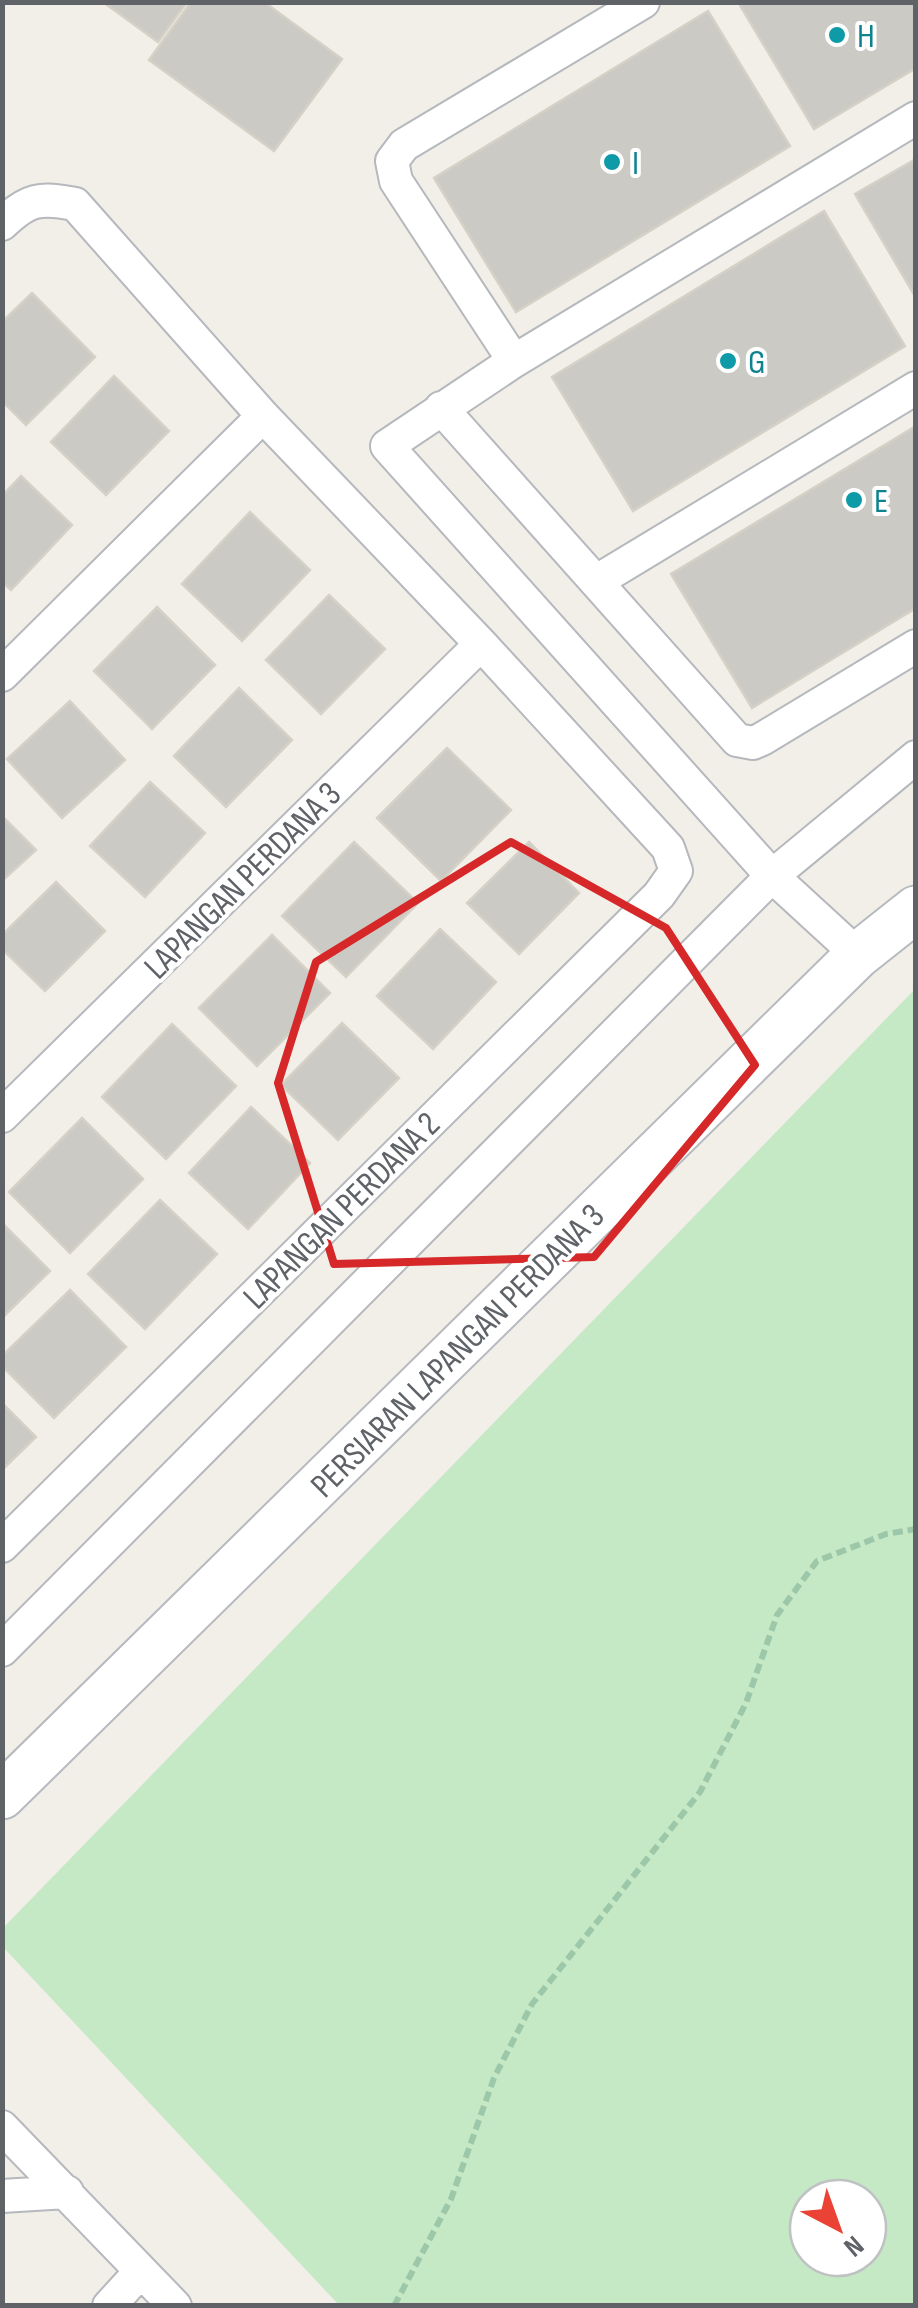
<svg xmlns="http://www.w3.org/2000/svg" width="918" height="2308" font-family="'Sofia Sans Condensed',sans-serif">
	<rect width="100%" height="100%" fill="#f1efe8"/>
	<!-- green -->
	<path fill="#c5e8c5" fill-rule="evenodd" d="M915,989v1316h-576l-336,-358v-19zM808,2198h60v60h-60z"/>
	<!-- building -->
	<path fill="#cccac5" stroke="#d6d1c6" stroke-width="2.5" d="M103,2h84l-29,40z
		M191,2h73l78,57 -68,92 -125,-91z
		M738,2h178v66l-102,61z
		M708,11l82,135 -274,166 -82,-134z
		M916,159v139l-61,-104z
		M824,211l81,135 -272,165 -81,-134z
		M32,293l63,64 -69,68 -24,-24v-79z
		M114,376l55,55 -63,64 -55,-53z
		M916,426v182l-164,100 -81,-134z
		M21,476l51,49 -61,65 -9,-8v-86z
		M250,512l60,58 -68,71 -60,-57z
		M329,595l56,54 -64,65 -55,-54z
		M157,607l58,58 -63,64 -58,-58z
		M239,688l53,52 -66,67 -52,-51z
		M70,701l55,59 -63,58 -55,-59z
		M447,748l64,62 -70,71 -64,-63z
		M150,782l55,51 -60,64 -55,-51z
		M2,816l34,34 -34,31z
		M354,842l64,61 -72,74 -64,-61z
		M529,842l50,51 -60,61 -52,-51z
		M56,882l49,49 -60,60 -43,-42v-14z
		M440,929l56,53 -63,67 -56,-53z
		M272,935l58,58 -73,73 -58,-58z
		M342,1023l57,55 -61,62 -57,-55z
		M172,1024l64,62 -70,73 -64,-62z
		M251,1107l59,56 -62,66 -59,-56z
		M82,1118l61,61 -73,74 -61,-61z
		M160,1200l57,54 -72,75 -57,-55z
		M2,1223l48,48 -48,47z
		M70,1290l56,57 -72,71 -52,-52v-10z
		M2,1403l34,34 -34,33z"/>
	<g fill="none" stroke-linecap="round" stroke-linejoin="round">
		<defs>
			<path id="street" d="M2,224c26,-25 38,-27 73,-20l188,212 218,228 187,204 8,23 -17,24 -657,651
				M514,361l-118,-180 -4,-20 12,-16 239,-143
				M441,408l296,332 16,3 9,-4 154,-93
				M597,581l319,-193
				M2,675l261,-259
				M858,955l-86,-79 -385,-430 127,-85 402,-243
				M2,1116l479,-472
				M2,1650l770,-774 144,-119
				M2,2127l173,179
				M2,2196l65,-4
				M109,2306l32,-35"/>
			<path id="secondary" d="M2,1796l856,-841 58,-46"/>
		</defs>
		<!-- street casing -->
		<use href="#street" stroke="#b5b8bc" stroke-width="36"/>
		<!-- secondary casing -->
		<use href="#secondary" stroke="#b6babf" stroke-width="49"/>
		<!-- path -->
		<path stroke="#9cc7a9" stroke-width="6" stroke-dasharray="10 5" stroke-linecap="butt" d="M394,2306l57,-107 43,-121 38,-74 168,-212 46,-89 31,-88 40,-54 69,-27 30,-5"/>
		<!-- street -->
		<use href="#street" stroke="#fff" stroke-width="32"/>
		<!-- secondary -->
		<use href="#secondary" stroke="#fff" stroke-width="45"/>
	</g>
	<!-- marked area -->
	<path fill="none" stroke="#d62828" stroke-width="8" stroke-linejoin="round" d="M511,842l155,86 89,137 -161,192 -260,7 -56,-181 38,-121z"/>
	<!-- markers -->
	<g fill="#0f9aa8" stroke="#fff" stroke-width="4">
		<circle cx="837" cy="35" r="10"/>
		<circle cx="612" cy="162" r="10"/>
		<circle cx="728" cy="361" r="10"/>
		<circle cx="854" cy="500" r="10"/>
	</g>
	<g text-anchor="middle" stroke-width="8" stroke-linejoin="round" paint-order="stroke">
		<!-- culture labels -->
		<g font-size="35" fill="#0d838f" stroke="#fff" text-anchor="start">
			<text x="857" y="47">H</text>
			<text x="632" y="174">I</text>
			<text x="748" y="373">G</text>
			<text x="874" y="512">E</text>
		</g>
		<!-- street labels -->
		<g font-size="35" fill="#5f6368" stroke="#fff">
			<text transform="translate(242 880) rotate(-45)" y="12">LAPANGAN PERDANA 3</text>
			<text transform="translate(341 1210) rotate(-45)" y="12">LAPANGAN PERDANA 2</text>
			<text transform="translate(457 1350) rotate(-45)" y="12">PERSIARAN LAPANGAN PERDANA 3</text>
		</g>
	</g>
	<!-- border -->
	<rect width="918" height="2308" fill="none" stroke="#5f6368" stroke-width="10"/>
	<!-- north arrow -->
	<g transform="translate(838 2228) rotate(139)"><circle r="48" fill="#ffffff" stroke="#bfc1c3" stroke-width="2.5"/>
	<path d="M0-8L18 38L0 25L-18 38Z" fill="#ea4335"/>
	<text y="-15" font-size="28" font-weight="bold" text-anchor="middle" fill="#5f6368">N</text>
	</g>
</svg>
